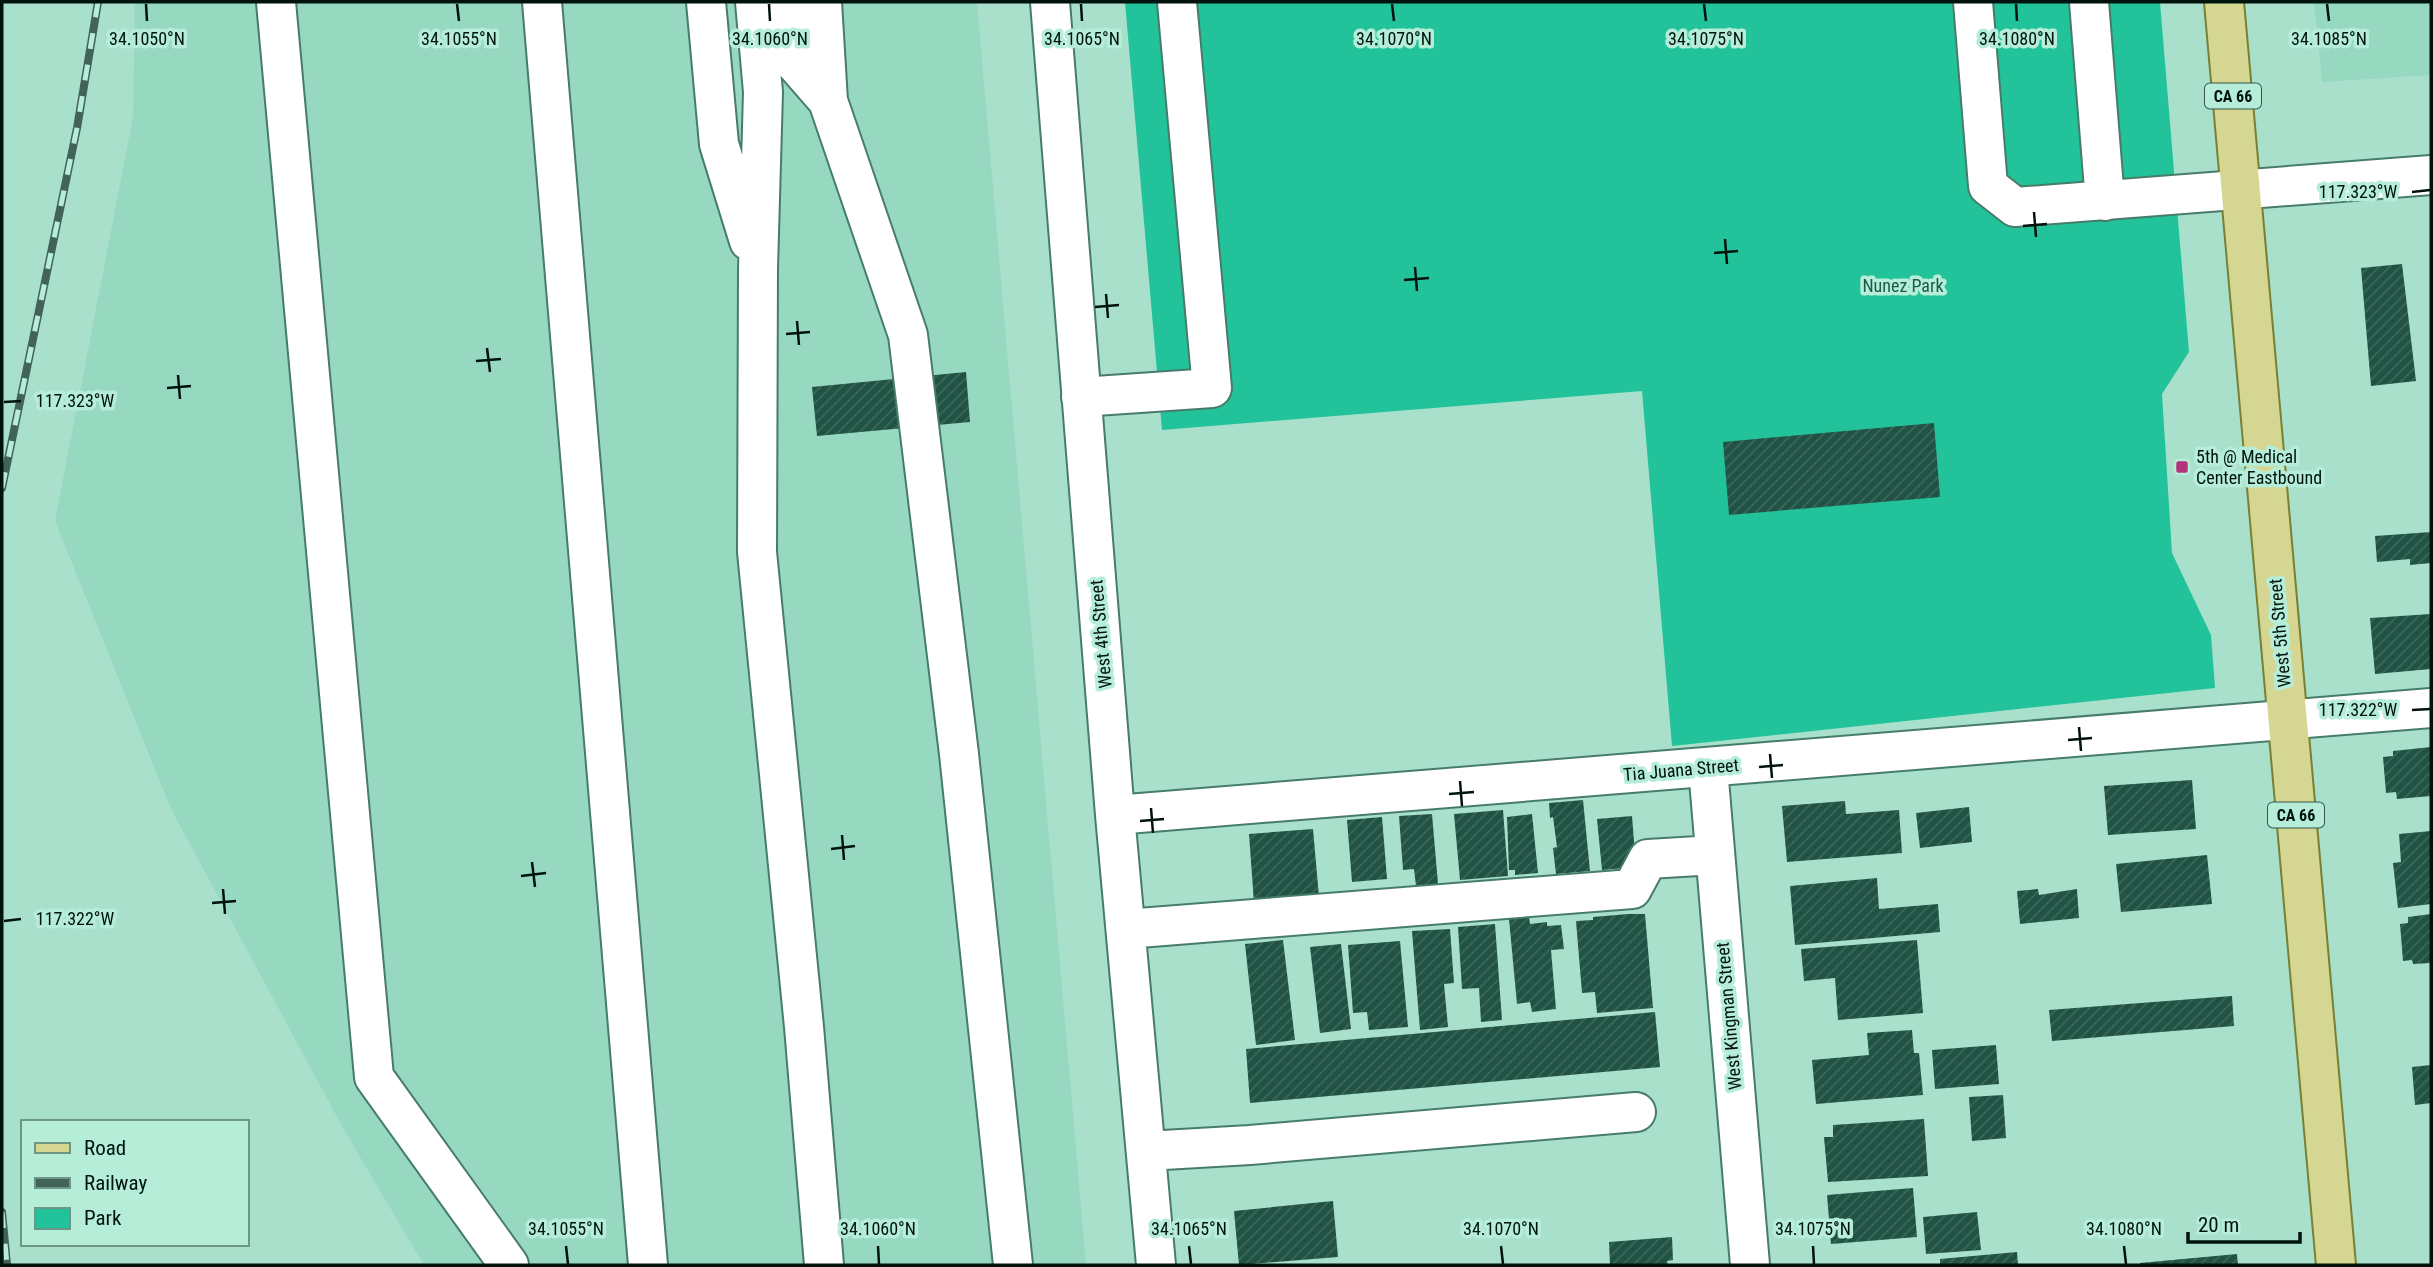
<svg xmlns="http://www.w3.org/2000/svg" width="2433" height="1267" font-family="'Roboto Condensed',sans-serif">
	<defs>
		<pattern id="building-hatch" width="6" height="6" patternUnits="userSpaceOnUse" patternTransform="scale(1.75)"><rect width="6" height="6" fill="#205344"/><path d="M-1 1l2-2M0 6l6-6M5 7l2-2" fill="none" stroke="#3d675b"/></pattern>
	</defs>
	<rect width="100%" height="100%" fill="#a9e0cc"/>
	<!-- built -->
	<path fill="#97d8c1" d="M135,2h842l109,1263h-662l-80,-135 -173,-321 -116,-288 78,-404z
		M2314,2h117v73l-109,7z"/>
	<!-- green -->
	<path fill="#22c39b" d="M1125,2h1035l29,350 -27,42 10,159 39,82 4,53 -543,58 -30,-355 -480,39z"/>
	<!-- building -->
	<path fill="url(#building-hatch)" d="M2402,264l14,117 -45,5 -10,-118z
		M966,372l4,50 -153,14 -5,-49z
		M1934,423l6,74 -211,18 -6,-73z
		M2431,532v31l-21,2v-6l-33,3 -2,-26z
		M2431,614v55l-56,5 -5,-56z
		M2431,747v49l-34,3 -1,-7 -10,1 -3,-36 10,-1v-5z
		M2192,780l4,49 -88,6 -4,-49z
		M1583,800l7,71 -34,3 -3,-26 4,-1 -4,-30 -3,1 -1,-15z
		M1845,801l1,13 53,-4 3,43 -115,9 -5,-56z
		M1969,807l3,35 -52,6 -4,-35z
		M1503,810l5,66 -48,4 -6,-66z
		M1432,814l6,70 -22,2 -2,-17 -11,1 -4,-54z
		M1532,814l6,59 -23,2v-5h-6l-2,-53z
		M1632,816l4,51 -34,3 -5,-51z
		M1382,817l5,62 -35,3 -5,-62z
		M1313,829l6,68 -65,6 -5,-69z
		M2431,831v73l-33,4 -5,-45 8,-1 -2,-28z
		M2207,855l5,49 -91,8 -5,-48z
		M1877,878l2,31 59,-5 2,28 -145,13 -5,-59z
		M2038,889l1,6 38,-6 2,29 -59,6 -3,-33z
		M1628,914h17l8,94 -56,5 -2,-21 -13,1 -6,-72 17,-1v-3z
		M2431,914v49l-18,1 -1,-4 -9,1 -3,-37 8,-1v-6z
		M1529,917l1,7 17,-2v4l14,-1 3,24 -13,1 5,59 -24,3 -2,-10 -13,2 -8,-85z
		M1495,924l7,96 -21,2 -2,-34 -17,1 -4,-62z
		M1450,929l4,54 -10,1 4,43 -28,3 -8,-99z
		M1283,940l12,100 -39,5 -11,-101z
		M1917,940l6,73 -85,7 -3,-42 -31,3 -3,-32z
		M1400,941l8,86 -39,3 -2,-18 -14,1 -5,-68z
		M1341,944l10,85 -31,4 -10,-86z
		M2232,996l2,30 -182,15 -3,-31z
		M1655,1012l5,55 -410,36 -4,-54z
		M1912,1030l2,23h5l4,42 -107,9 -4,-44 57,-5 -2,-22z
		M1996,1045l3,39 -64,5 -3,-39z
		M2431,1065v38l-16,2 -3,-38z
		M2003,1095l3,43 -34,3 -3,-44z
		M1924,1119l4,57 -100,6 -4,-45h9v-12z
		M1913,1188l4,49 -86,7 -4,-49z
		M1333,1201l5,56 -99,8 -5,-54z
		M1977,1212l4,38 -55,4 -3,-37z
		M1672,1237l1,23 -6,1 1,4h-58l-1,-23z
		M2017,1252l1,13h-78v-6z
		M2237,1254l1,11h-98v-2z"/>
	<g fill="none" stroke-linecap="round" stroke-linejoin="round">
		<defs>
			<path id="minor" d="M276,2l98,1075 135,188
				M542,2l106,1263
				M706,2l13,142 30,97
				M755,2l8,90 -5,177 -1,283 47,475 20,238
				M788,2l6,60 34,39
				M822,2l6,99 80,234 51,419 54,511
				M1050,2l65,813 41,450
				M1973,2l15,184 27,21 416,-32
				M2089,2l16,199
				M1081,397l131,-9 -35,-386
				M1708,768l42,497
				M1115,815l1316,-107
				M1126,929l506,-40 16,-30 67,-4
				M1146,1151l104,-6 386,-33"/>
			<path id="major" d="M2224,2l112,1263"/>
		</defs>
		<!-- minor casing -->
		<use href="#minor" stroke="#477c6a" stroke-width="42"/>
		<!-- major casing -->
		<use href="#major" stroke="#778033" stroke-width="42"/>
		<!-- minor -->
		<use href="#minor" stroke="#fff" stroke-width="38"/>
		<!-- major -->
		<use href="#major" stroke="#d4d691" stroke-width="38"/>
		<defs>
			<path id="rail" d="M2,488l75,-360 21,-126
				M2,1212l5,53"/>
		</defs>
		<!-- rail casing -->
		<use href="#rail" stroke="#426358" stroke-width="8"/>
		<!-- rail -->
		<use href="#rail" stroke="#b5edd9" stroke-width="5" stroke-dasharray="16" stroke-linecap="butt"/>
	</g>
	<!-- ticks -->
	<path fill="none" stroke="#00130d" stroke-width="2.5" d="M146,4l1,17M457,4l2,17M769,4l1,17M1081,4l1,17M1392,4l2,17M1704,4l2,17M2016,4l1,17M2327,4l2,17M2412,192l18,-2M2034,212l2,25M2023,226l24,-2M1725,239l2,25M1714,253l24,-2M1415,267l2,24M1404,280l25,-2M1106,294l2,24M1095,307l24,-2M797,321l2,24M786,334l24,-2M487,348l3,24M476,361l25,-2M178,375l2,24M167,388l24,-2M4,402l17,-1M2412,710l18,-1M2079,727l2,24M2068,740l24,-2M1770,754l2,24M1759,767l24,-2M1460,781l2,25M1449,794l25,-2M1151,808l2,25M1140,821l24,-2M842,835l2,25M831,849l24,-3M532,862l3,25M521,876l25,-3M223,889l2,25M212,903l24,-2M4,921l17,-2M566,1246l2,18M878,1246l1,18M1189,1246l2,18M1501,1246l2,18M1813,1246l1,18M2124,1246l2,18"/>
	<!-- markers -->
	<rect fill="#b5337b" stroke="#b5edd9" stroke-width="2.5" x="2175" y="460" width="14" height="14" rx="3.5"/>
	<g text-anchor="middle" stroke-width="7" stroke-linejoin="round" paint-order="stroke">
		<!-- shield labels -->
		<g fill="#b5edd9" stroke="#36544a" stroke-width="2">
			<rect x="2205" y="83.5" width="56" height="25" rx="5"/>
			<rect x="2268" y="802.5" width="56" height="25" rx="5"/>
		</g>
		<g font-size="16" font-weight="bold" fill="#00130d">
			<text x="2233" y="102">CA 66</text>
			<text x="2296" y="821">CA 66</text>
		</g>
		<!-- park labels -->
		<g font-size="18" fill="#185b49" stroke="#b5edd9">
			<text x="1903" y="292">Nunez Park</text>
		</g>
		<!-- poi labels -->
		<g font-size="18" fill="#00130d" stroke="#b5edd9" text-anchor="start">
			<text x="2196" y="463">5th @ Medical<tspan x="2196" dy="21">Center Eastbound</tspan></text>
		</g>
		<!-- street labels -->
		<g font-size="18" fill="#00130d" stroke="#b5edd9">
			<text transform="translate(2280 633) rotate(-95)" y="6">West 5th Street</text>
			<text transform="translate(1101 634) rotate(-95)" y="6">West 4th Street</text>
			<text transform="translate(1681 770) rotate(-5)" y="6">Tia Juana Street</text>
			<text transform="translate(1729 1016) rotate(-95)" y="6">West Kingman Street</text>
		</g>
	</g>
	<g font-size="18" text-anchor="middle" fill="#00130d" stroke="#b5edd9" stroke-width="7" stroke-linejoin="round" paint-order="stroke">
		<text x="147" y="45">34.1050°N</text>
		<text x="459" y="45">34.1055°N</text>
		<text x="770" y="45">34.1060°N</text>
		<text x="1082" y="45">34.1065°N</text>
		<text x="1394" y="45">34.1070°N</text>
		<text x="1706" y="45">34.1075°N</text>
		<text x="2017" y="45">34.1080°N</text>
		<text x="2329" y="45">34.1085°N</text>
		<text x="2358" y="198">117.323°W</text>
		<text x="75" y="407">117.323°W</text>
		<text x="2358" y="716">117.322°W</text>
		<text x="75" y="925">117.322°W</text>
		<text x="566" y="1235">34.1055°N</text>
		<text x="878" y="1235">34.1060°N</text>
		<text x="1189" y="1235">34.1065°N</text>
		<text x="1501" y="1235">34.1070°N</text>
		<text x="1813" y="1235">34.1075°N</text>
		<text x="2124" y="1235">34.1080°N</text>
	</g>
	<!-- border -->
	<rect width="2433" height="1267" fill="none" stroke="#00130d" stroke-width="7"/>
	<!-- legend -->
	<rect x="21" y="1120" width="228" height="126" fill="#b5edd9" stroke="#6d9687" stroke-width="2"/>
	<rect x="35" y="1143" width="35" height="10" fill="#d4d691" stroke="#6d9687" stroke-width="2"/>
	<text x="84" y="1155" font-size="21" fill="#00130d">Road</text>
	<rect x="35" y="1178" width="35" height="10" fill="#426358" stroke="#6d9687" stroke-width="2"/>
	<text x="84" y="1190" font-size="21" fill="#00130d">Railway</text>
	<rect x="35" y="1208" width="35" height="21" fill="#22c39b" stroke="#6d9687" stroke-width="2"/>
	<text x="84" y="1225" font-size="21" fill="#00130d">Park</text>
	<!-- scale -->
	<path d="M2188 1232v10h112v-10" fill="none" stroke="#00130d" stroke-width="3.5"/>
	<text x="2198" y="1232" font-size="21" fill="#00130d" stroke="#b5edd9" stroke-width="5" paint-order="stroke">20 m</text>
</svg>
